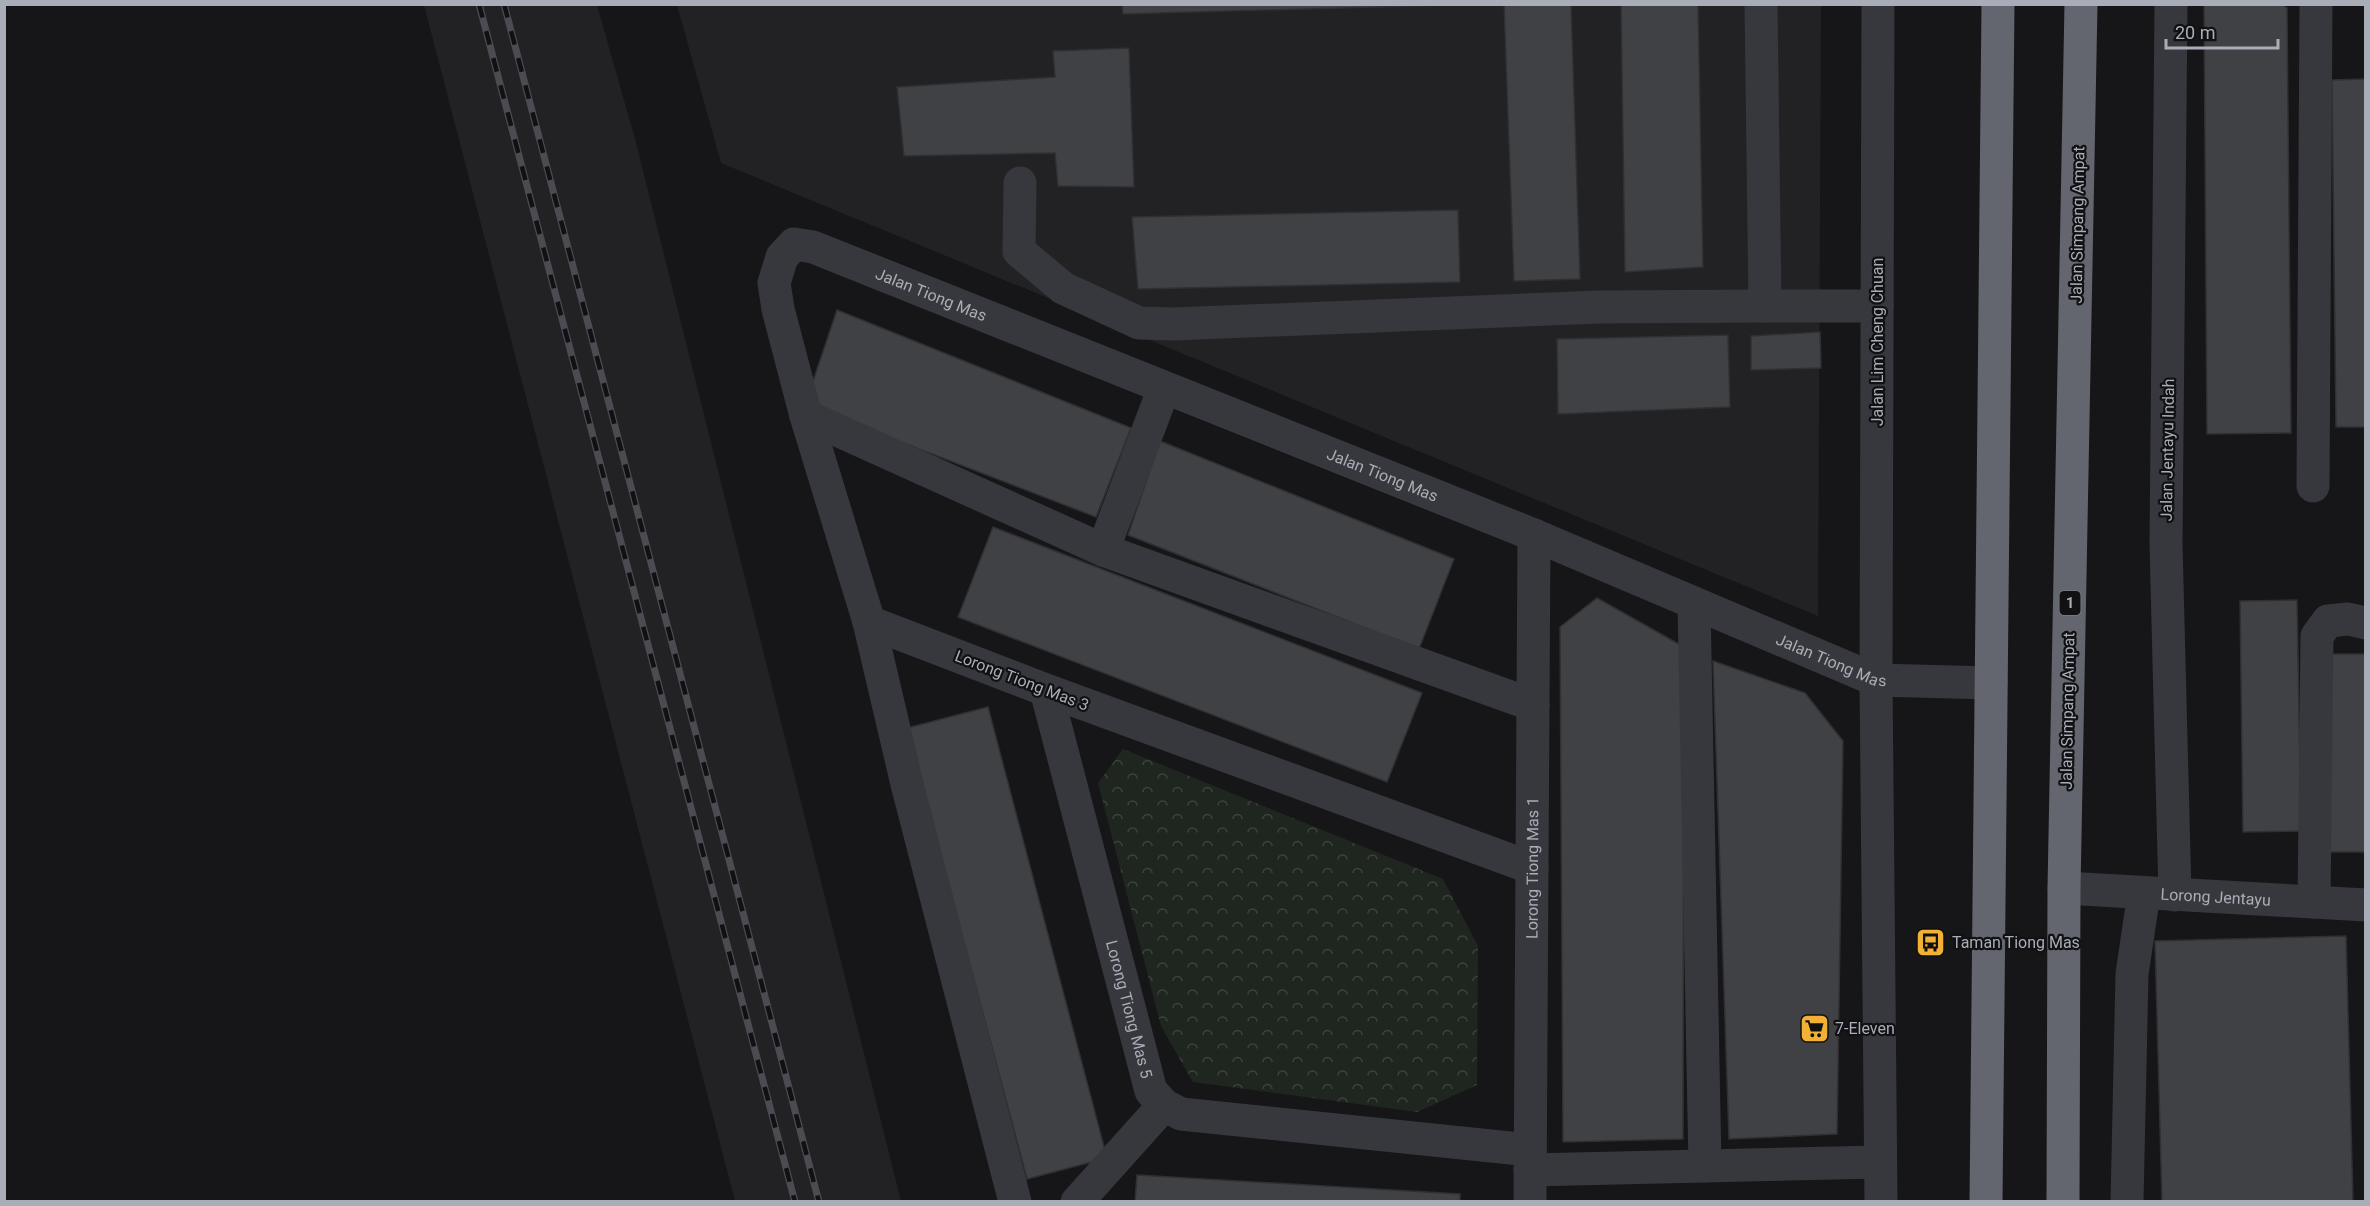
<svg xmlns="http://www.w3.org/2000/svg" width="2370" height="1206" font-family="Roboto,sans-serif">
	<defs>
		<pattern id="park-crowns" width="20" height="18" patternUnits="userSpaceOnUse" patternTransform="scale(1.5)"><rect width="20" height="18" fill="#1e261f"/><path d="M2 6a3 3 0 1 1 6 0M12 15a3 3 0 1 1 6 0" fill="none" stroke="#3c433d"/></pattern>
	</defs>
	<rect width="100%" height="100%" fill="#161618"/>
	<!-- built -->
	<path fill="#222225" d="M424,5h173l38,134 266,1062h-166z
		M677,5h1144l-3,611 -1097,-453z"/>
	<!-- park -->
	<path fill="url(#park-crowns)" d="M1123,749l320,130 35,67 -1,139 -60,27 -224,-30 -32,-56 -63,-243z"/>
	<!-- building -->
	<path fill="#404145" stroke="#303034" stroke-width="1.5" d="M1122,4h325v1l-324,9z
		M1504,4h67l9,275 -66,2z
		M1621,4h77l5,263 -78,5z
		M2204,4h77l6,4 4,425 -84,1z
		M1129,48l5,139 -76,-1 -3,-33 -151,3 -7,-69 158,-10 -2,-26z
		M2366,79v348h-30l-4,-347z
		M1458,210l2,72 -322,7 -6,-72z
		M837,310l294,118 -35,89 -291,-112z
		M1820,332l1,36 -70,2v-34z
		M1728,335l2,72 -172,7 -1,-75z
		M1160,441l294,118 -35,90 -291,-114z
		M993,527l429,166 -35,89 -429,-165z
		M1597,598l87,49 -1,492 -120,3 -3,-515z
		M2297,600l4,231 -58,1 -3,-231z
		M2329,654h37v198h-37z
		M1713,661l92,32 38,48 -6,393 -108,5z
		M988,707l119,451 -80,21 -120,-451z
		M2346,936l7,266h-191l-7,-261z
		M1137,1175l323,19v8h-325z"/>
	<g fill="none" stroke-linecap="round" stroke-linejoin="round">
		<!-- minor -->
		<g stroke="#37383d" stroke-width="33">
			<path d="M1761,4l4,302h112"/>
			<path d="M1878,4l-2,676 5,522"/>
			<path d="M2171,4l-5,540 9,351"/>
			<path d="M1020,183l-1,68 44,37 76,35 35,1 426,-17 165,-1"/>
			<path d="M806,416l297,134 430,155"/>
			<path d="M2313,486l3,-482"/>
			<path d="M1103,550l61,-162"/>
			<path d="M1694,605l11,561"/>
			<path d="M869,622l38,162 108,418"/>
			<path id="s1" d="M1046,690l105,401 13,14 17,9 349,36"/>
			<path id="s2" d="M1532,868l-486,-178 -177,-68 -63,-206 -28,-107 -4,-26 8,-26 12,-13 19,3 721,288 342,145 115,3"/>
			<path id="s3" d="M2064,888l302,17"/>
			<path d="M2314,902l3,-266 11,-15 20,-2 18,4"/>
			<path d="M1530,1170l349,-8"/>
			<path d="M1077,1202l87,-97"/>
			<path id="s4" d="M1530,1202l4,-667"/>
			<path d="M2127,1202l5,-228 12,-81"/>
		</g>
		<!-- highway -->
		<path stroke="#63666e" stroke-width="33" d="M1986,1202l12,-1198
			M2063,1202l1,-314 17,-884"/>
		<defs>
			<path id="rail" d="M479,4l316,1198
				M504,4l315,1198"/>
		</defs>
		<!-- rail casing -->
		<use href="#rail" stroke="#4a4c52" stroke-width="7"/>
		<!-- rail -->
		<use href="#rail" stroke="#111113" stroke-width="4.5" stroke-dasharray="14" stroke-linecap="butt"/>
	</g>
	<!-- icons -->
	<defs>
		<symbol id="bus-square" viewBox="-11 -11 22 22"><rect x="-9" y="-9" width="18" height="18" rx="4" fill="#f2b134" stroke="#111113"/><path d="M-5-6H5V4H4V6H2V4H-2V6H-4V4H-5ZM-3.5-4V0h7V-4ZM-3.5 1.2v1.5H-2V1.2ZM2 1.2v1.5H3.5V1.2Z" fill="#111"/></symbol>
		<symbol id="supermarket-square" viewBox="-11 -11 22 22"><rect x="-9" y="-9" width="18" height="18" rx="4" fill="#f2b134" stroke="#111113"/><path d="M-6-5.5h2.5l.6 2H6L4.5 2H-2.5L-4.4-4H-6ZM-1.5 3.2a1.3 1.3 0 1 0 .1 0ZM3 3.2a1.3 1.3 0 1 0 .1 0Z" fill="#111"/></symbol>
	</defs>
	<g fill-rule="evenodd">
		<use href="#bus-square" x="1914" y="926" width="33" height="33"/>
		<use href="#supermarket-square" x="1798" y="1012" width="33" height="33"/>
	</g>
	<g text-anchor="middle" stroke-width="4.5" stroke-linejoin="round" paint-order="stroke">
		<!-- shield labels -->
		<rect fill="#111113" stroke="#7b7e86" stroke-width="1.5" x="2059.5" y="591" width="21" height="24" rx="4.5"/>
		<g font-size="15" font-weight="bold" fill="#a8adb8">
			<text x="2070" y="608">1</text>
		</g>
		<!-- street labels -->
		<g font-size="16" fill="#a8adb8" stroke="#111113">
			<text transform="translate(2077 225) rotate(-89)" y="6">Jalan Simpang Ampat</text>
			<text dy="6" stroke="none"><textPath href="#s2" startOffset="1251">Jalan Tiong Mas</textPath></text>
			<text transform="translate(1877 342) rotate(-90)" y="6">Jalan Lim Cheng Chuan</text>
			<text transform="translate(2167 450) rotate(-89)" y="6">Jalan Jentayu Indah</text>
			<text dy="6" stroke="none"><textPath href="#s2" startOffset="1737">Jalan Tiong Mas</textPath></text>
			<text dy="6" stroke="none"><textPath href="#s2" startOffset="2223">Jalan Tiong Mas</textPath></text>
			<text transform="translate(1022 680) rotate(21)" y="6">Lorong Tiong Mas 3</text>
			<text transform="translate(2067 711) rotate(-89)" y="6">Jalan Simpang Ampat</text>
			<text dy="6" stroke="none"><textPath href="#s4" startOffset="334">Lorong Tiong Mas 1</textPath></text>
			<text dy="6" stroke="none"><textPath href="#s3" startOffset="152">Lorong Jentayu</textPath></text>
			<text dy="6" stroke="none"><textPath href="#s1" startOffset="330">Lorong Tiong Mas 5</textPath></text>
		</g>
		<!-- poi labels -->
		<g font-size="16" fill="#a8adb8" stroke="#111113" text-anchor="start">
			<text x="1952" y="948">Taman Tiong Mas</text>
			<text x="1835" y="1034">7-Eleven</text>
		</g>
	</g>
	<!-- border -->
	<rect width="2370" height="1206" fill="none" stroke="#a8adb8" stroke-width="12"/>
	<!-- scale -->
	<path d="M2166 39v9h112v-9" fill="none" stroke="#a8adb8" stroke-width="3"/>
	<text x="2175" y="39" font-size="18" fill="#a8adb8" stroke="#111113" stroke-width="4.5" paint-order="stroke">20 m</text>
</svg>
